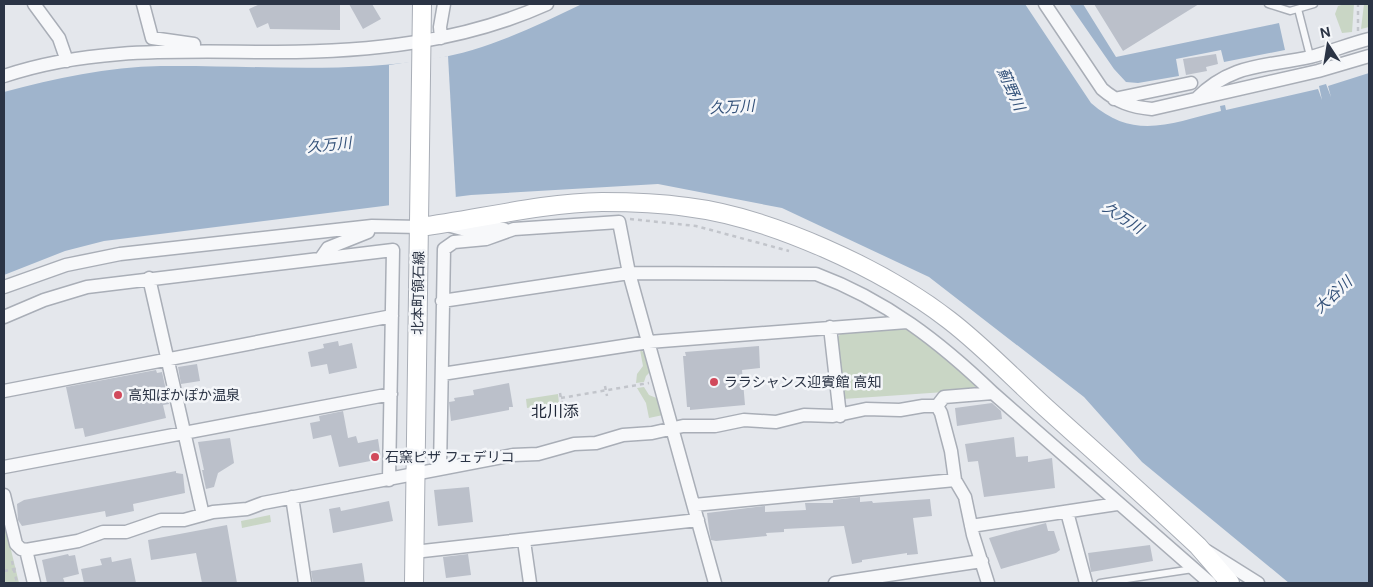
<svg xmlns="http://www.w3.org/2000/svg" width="1373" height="587" font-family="'DM Sans','Noto Sans JP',sans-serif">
	<rect width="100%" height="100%" fill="#e4e7ec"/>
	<!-- green -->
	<path fill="#c9d6c5" d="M1345,4h9l-2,28 -10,1 -7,-19 3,-8z
		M1364,4h5v23l-8,2z
		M904,328l6,1 66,55 -2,6 -131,9 -5,-62 4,-5z
		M640,350l7,4 4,17 -5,5 -2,6 -8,1 1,-9 6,-8z
		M644,387l5,8 10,4 4,16 -14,3 -3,-15 -9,-15z
		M558,394l1,9 -32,5 -1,-9z
		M270,515l1,7 -29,6 -1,-7z
		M4,521l15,62h-15z"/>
	<!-- water -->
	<path fill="#9fb4cc" d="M582,4h443l66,99c43,38 80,20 130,8l-1,-5 5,-1 1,5 92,-21 4,11 -3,-14 7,-2 5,13 -3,-11 41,-13v510h-80l-147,-121 -58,-65 -155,-120 -147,-69 -124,-24 -187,11 -367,46 -39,10 -61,24v-183c51,-14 104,-25 157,-26 91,-1 182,8 272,-7 54,-9 101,-32 149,-55z
		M1069,4h14l33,53 163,-34 6,27 -61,12 -3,-12 -45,9 3,17 -41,7 -12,-1 -12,-13z"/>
	<!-- pier -->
	<path fill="#e4e7ec" d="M448,56l8,144 -67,8v-143z"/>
	<!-- building -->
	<path fill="#bbc0ca" d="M260,4h80v26l-70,-1 -2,-6 -11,5 -8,-19z
		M349,4h23l9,15 -18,10z
		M1094,4h105l-76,47z
		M1216,54l2,10 -12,3 1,4 -21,4 -3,-16z
		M338,341l1,5 13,-3 5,25 -28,6 -2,-10 -16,3 -3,-15 16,-4 -1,-4z
		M759,346l1,22 -18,2 3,35 -55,5v-3h-3l-4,-51h3l-1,-4z
		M197,364l3,17 -19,3 -3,-17z
		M156,370l1,3 5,-1 7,32 -6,1 3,13 -81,19 -2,-9 -8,1 -9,-42z
		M509,383l4,24h-4v3l-58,11 -2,-19 6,-1 -1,-3 20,-3 -1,-5z
		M992,403l9,8 1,8 -45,7 -2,-18z
		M343,411l5,27 8,-2 2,7 20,-4 3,20 -42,8 -8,-32 -18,4 -3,-16 10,-2 -1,-5z
		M1014,437l2,20 12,-1v6l24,-4 3,30 -71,9 -6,-36 -10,1 -3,-18z
		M230,438l4,25 -16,10 -4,14 -8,2 -4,-19h2l-6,-28z
		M176,471v2l7,1 2,19 -52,11 1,7 -28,6 -1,-6 -83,15 -4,-6 -1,-16 7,-4z
		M469,487l4,35 -35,4 -4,-36z
		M860,497v5l12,-1 1,2 57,-4 2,17 -19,2 5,36 -11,1v-2l-45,7v2l-10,2 -8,-38 -60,3v3l-18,1 1,3 -51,5 -5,-1 -2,-11 -2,-16 58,-7v6l41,-2 -1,-7h28v-3z
		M389,501l4,20 -60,12 -4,-24 11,-2 1,4z
		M1046,523l2,8h6l6,19 -4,3 -55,16 -12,-31z
		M227,525l10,58h-35l-6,-30 -45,7 -3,-20z
		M1150,545l3,16 -62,11 -3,-19z
		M68,554l1,2 6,-1 4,19 -16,4 2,5h-18l-5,-23z
		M468,554l3,21 -25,3 -3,-21z
		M111,557l1,5 19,-4 5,25h-52l-3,-14 21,-4 -2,-6z
		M362,563l3,20h-52l-2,-12z"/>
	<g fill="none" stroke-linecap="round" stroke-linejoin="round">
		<defs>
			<path id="lane" d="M1268,4l22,7 24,-7
				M1298,9l12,47
				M1100,583l93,-14"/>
			<path id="street" d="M34,4l25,34 8,23
				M143,4l9,34 42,6
				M1045,4l57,85c15,13 29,18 50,20l166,-38 51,-15
				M441,38l-1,-11 4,-23
				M4,76c89,-30 181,-24 273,-24 92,0 186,-10 270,-48
				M1114,99l77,-16
				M1196,99c36,-36 68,-32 114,-42 20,-5 39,-13 59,-18
				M447,225l15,4h42
				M321,258l7,-10 40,-16
				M149,278l54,237
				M4,287l62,-22 54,-11 252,-28 48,1
				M442,301l187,-28 187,1c70,26 124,68 177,119
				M4,317l40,-17 43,-13 306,-37 -4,230
				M830,327l10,89
				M442,374l207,-32 258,-20
				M4,391l388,-75
				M937,406l7,-9 49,-4 217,190
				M4,467l387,-73
				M440,469l4,-220 10,-7 32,-3 28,-10 105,-7 10,51 86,310
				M4,495l12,49 5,5 5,1 52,-9 25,-9h23l35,-12h23l29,-8 34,-3 16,-6 250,-48 25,-1 36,-10 22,-1 27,-8 29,-2 31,-7h32l29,-6 32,2 28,-7 29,1 33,-7 34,1 23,-4h14l4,7 10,38 4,29 10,17 8,38 15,48
				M292,497l13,86
				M694,505l261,-25
				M1067,512l19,71
				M971,526l146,-22
				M524,541l6,42
				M26,550l8,33
				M1207,551l51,32
				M414,552l284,-32
				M835,583l147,-22"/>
			<path id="secondary" d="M420,227c60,-8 121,-24 182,-25 28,0 57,1 85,5 83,10 196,62 262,113 34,26 64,58 96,87 51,46 103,92 153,139l32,37
				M414,583l8,-579"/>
		</defs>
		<!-- lane casing -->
		<use href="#lane" stroke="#a9aeb7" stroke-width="9"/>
		<!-- street casing -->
		<use href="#street" stroke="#a9aeb7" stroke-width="15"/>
		<!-- secondary casing -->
		<use href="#secondary" stroke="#a9aeb7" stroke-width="20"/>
		<!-- path -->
		<path stroke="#c2c5cb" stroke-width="2.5" stroke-dasharray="4 4" stroke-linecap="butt" d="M1358,31v-27
			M630,219l66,7 93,25
			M605,386l2,10
			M560,393l2,11
			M561,398l88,-15
			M12,561l5,22
			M4,571l15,-3"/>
		<!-- lane -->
		<use href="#lane" stroke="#f7f8fa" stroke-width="6"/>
		<!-- street -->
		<use href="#street" stroke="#f7f8fa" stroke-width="12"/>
		<!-- secondary -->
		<use href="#secondary" stroke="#fff" stroke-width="18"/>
	</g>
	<!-- markers -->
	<g fill="#d1495b" stroke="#f4f6f9" stroke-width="2">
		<circle cx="714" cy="382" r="5"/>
		<circle cx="118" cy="395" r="5"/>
		<circle cx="375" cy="457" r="5"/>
	</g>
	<g text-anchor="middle" stroke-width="5" stroke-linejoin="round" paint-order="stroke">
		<!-- street labels -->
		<g font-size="14" fill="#2b3445" stroke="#f4f6f9">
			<text transform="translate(418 293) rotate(-89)" y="5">北本町領石線</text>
		</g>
		<!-- poi labels -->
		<g font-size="14" fill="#2b3445" stroke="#f4f6f9" text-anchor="start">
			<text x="724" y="387">ララシャンス迎賓館 高知</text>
			<text x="128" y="400">高知ぽかぽか温泉</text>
			<text x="385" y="462">石窯ピザ フェデリコ</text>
		</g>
		<!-- water labels -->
		<g font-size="15" font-style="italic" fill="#34527a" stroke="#f4f6f9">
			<text transform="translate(1011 89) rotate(66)" y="5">薊野川</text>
			<text transform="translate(732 107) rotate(-3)" y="5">久万川</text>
			<text transform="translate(329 145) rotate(-6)" y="5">久万川</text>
			<text transform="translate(1123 218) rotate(33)" y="5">久万川</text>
			<text transform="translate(1333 295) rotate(-43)" y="5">大谷川</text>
		</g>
		<!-- quarter labels -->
		<g font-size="16" fill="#1d2536" stroke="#f4f6f9">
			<text x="555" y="417">北川添</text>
		</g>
	</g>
	<!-- border -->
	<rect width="1373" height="587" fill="none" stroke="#2b3445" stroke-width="10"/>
	<!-- north arrow -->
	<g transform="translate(1328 45) rotate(348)" stroke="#f4f6f9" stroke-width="4" paint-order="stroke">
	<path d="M0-4L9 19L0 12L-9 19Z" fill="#2b3445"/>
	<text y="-8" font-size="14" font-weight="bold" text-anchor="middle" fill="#2b3445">N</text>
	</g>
</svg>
